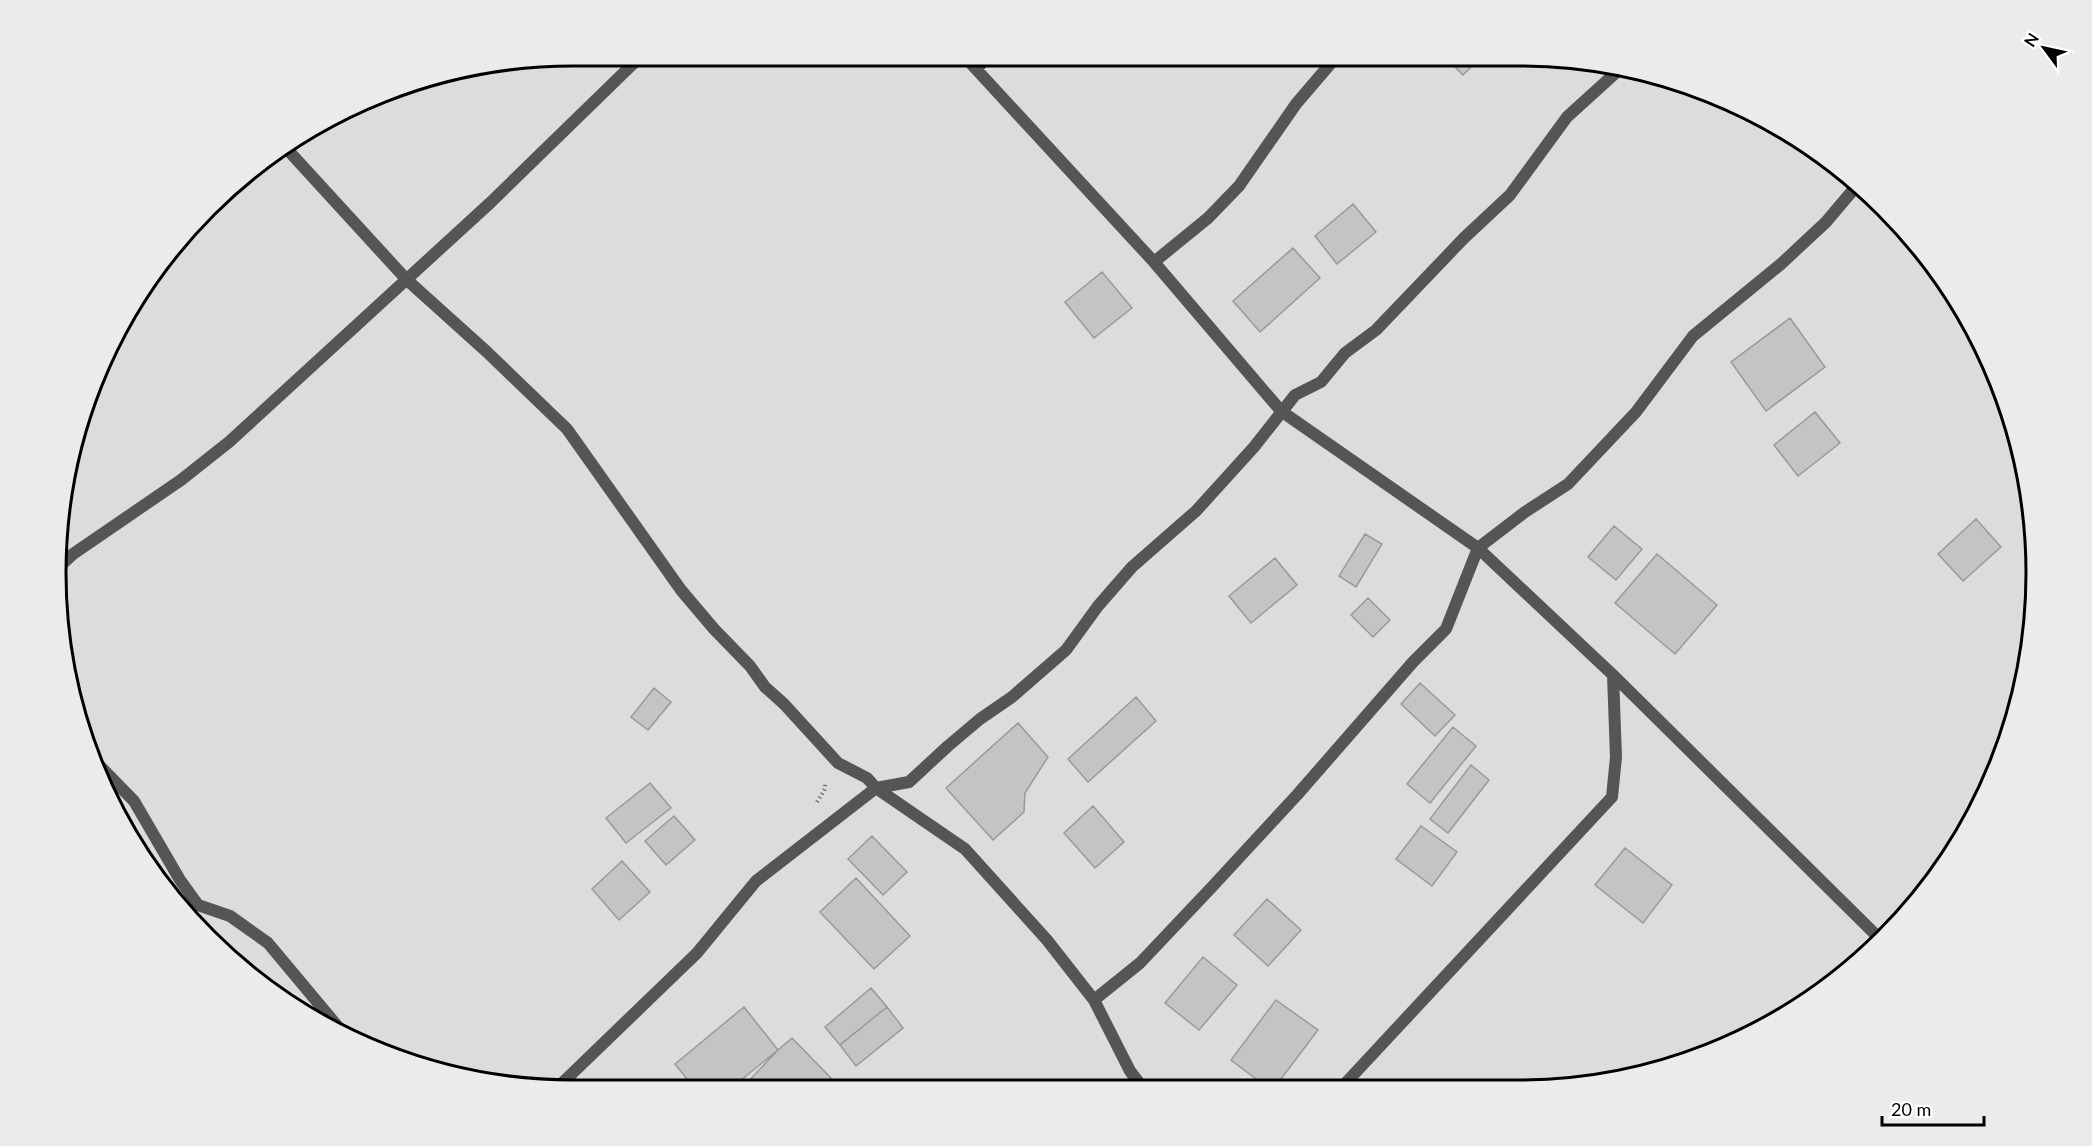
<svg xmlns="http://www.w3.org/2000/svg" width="2092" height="1146" font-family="Lato,sans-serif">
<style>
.green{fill:#dcdcdc}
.building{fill:#c4c4c4;stroke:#999;stroke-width:1.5}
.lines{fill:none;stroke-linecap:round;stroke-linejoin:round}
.path{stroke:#777;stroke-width:4;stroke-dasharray:1.5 3;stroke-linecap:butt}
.minor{stroke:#555;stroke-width:12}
.rim{fill:none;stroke:#000;stroke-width:3}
</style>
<rect width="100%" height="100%" fill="#fff"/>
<!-- green -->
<path class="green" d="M573 56 1552 57 1653 73 1777 125 1860 184 1929 258 1983 344 2019 439 2035 539 2032 640 2009 739 1967 831 1908 914 1806 1003 1686 1063 1586 1086 540 1089 439 1073 315 1021 184 914 95 771 57 607 73 439 143 286 258 163 406 83Z"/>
<!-- building -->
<path class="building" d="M1444 56 1481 57 1463 75Z
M1353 204 1376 232 1337 264 1315 236Z
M1293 248 1320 278 1260 332 1233 301Z
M1102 272 1132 308 1094 338 1065 302Z
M1790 318 1825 367 1766 411 1731 362Z
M1815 412 1840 443 1798 476 1774 445Z
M1976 519 2001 547 1963 581 1938 554Z
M1614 526 1642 549 1616 580 1588 557Z
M1365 534 1382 544 1356 587 1339 576Z
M1657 554 1717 605 1675 654 1615 603Z
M1275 558 1297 585 1251 623 1229 596Z
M1368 598 1390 620 1373 637 1351 615Z
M1420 683 1455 715 1435 736 1401 704Z
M654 688 671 702 648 730 631 717Z
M1136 697 1156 721 1088 782 1068 759Z
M1018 723 1048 757 1025 793 1024 812 993 840 946 788Z
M1453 727 1476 746 1430 803 1407 784Z
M1471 765 1489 780 1448 833 1430 819Z
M650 783 671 808 626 843 606 818Z
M1093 806 1124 842 1095 868 1064 833Z
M674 816 695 840 666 865 645 841Z
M1421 826 1457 852 1432 886 1396 859Z
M872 836 907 872 883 895 848 859Z
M1625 848 1672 885 1643 923 1595 885Z
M622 861 650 892 619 920 592 889Z
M856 878 910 936 874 969 820 912Z
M1267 899 1301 930 1268 966 1234 935Z
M1203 957 1237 985 1199 1030 1165 1003Z
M871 988 887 1007 840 1045 825 1027Z
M1276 1000 1318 1030 1275 1087H1267L1231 1060Z
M744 1007 778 1050 730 1089H695L675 1064Z
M887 1007 903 1028 856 1066 840 1045Z
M792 1038 831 1078 820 1089H741L778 1050Z"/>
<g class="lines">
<!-- path -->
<path class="path" d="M817 802 825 789V782"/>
<!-- minor -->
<path class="minor" d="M964 56 1154 262 1281 411 1478 548 1613 675 1880 939
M976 69 989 56
M286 148 406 279 487 352 567 429 681 590 714 629 750 666 765 687 784 704 838 763 867 778 876 788 965 849 1047 940 1094 1000 1130 1071 1143 1088
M1154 262 1208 218 1239 186 1296 104 1337 56
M61 565 73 554 181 480 229 442 490 203 641 56
M92 758 134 801 180 880 198 905 230 916 268 943 344 1034
M1094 1000 1140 963 1211 888 1297 795 1413 662 1446 629 1478 548 1525 512 1568 484 1636 412 1693 336 1781 264 1826 222 1859 183
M1342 1087 1612 797 1616 757 1613 675
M556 1089 697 953 756 881 876 788 909 782 948 746 980 719 1012 697 1066 650 1098 606 1132 567 1196 511 1254 447 1295 395 1321 382 1345 353 1376 330 1464 238 1510 195 1567 117 1621 68"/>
</g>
<!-- crop -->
<path d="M0 0H2092V1146H0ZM573 66H1519A507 507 0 0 1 2026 573V573A507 507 0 0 1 1519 1080H573A507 507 0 0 1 66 573V573A507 507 0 0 1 573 66Z" fill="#ebebeb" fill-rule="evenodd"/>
<path class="rim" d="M573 66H1519A507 507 0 0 1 2026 573V573A507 507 0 0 1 1519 1080H573A507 507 0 0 1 66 573V573A507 507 0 0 1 573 66Z"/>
<!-- north arrow -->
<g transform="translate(2044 48) rotate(303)" stroke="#ffffff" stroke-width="4.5" paint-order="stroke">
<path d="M0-4.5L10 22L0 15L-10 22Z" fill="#000000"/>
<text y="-9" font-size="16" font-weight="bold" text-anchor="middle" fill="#000000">N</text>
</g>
<!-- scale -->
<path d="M1882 1116v9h102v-9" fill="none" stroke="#000000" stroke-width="3"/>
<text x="1891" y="1116" font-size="18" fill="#000000" stroke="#ffffff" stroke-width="4.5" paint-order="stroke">20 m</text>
</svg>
